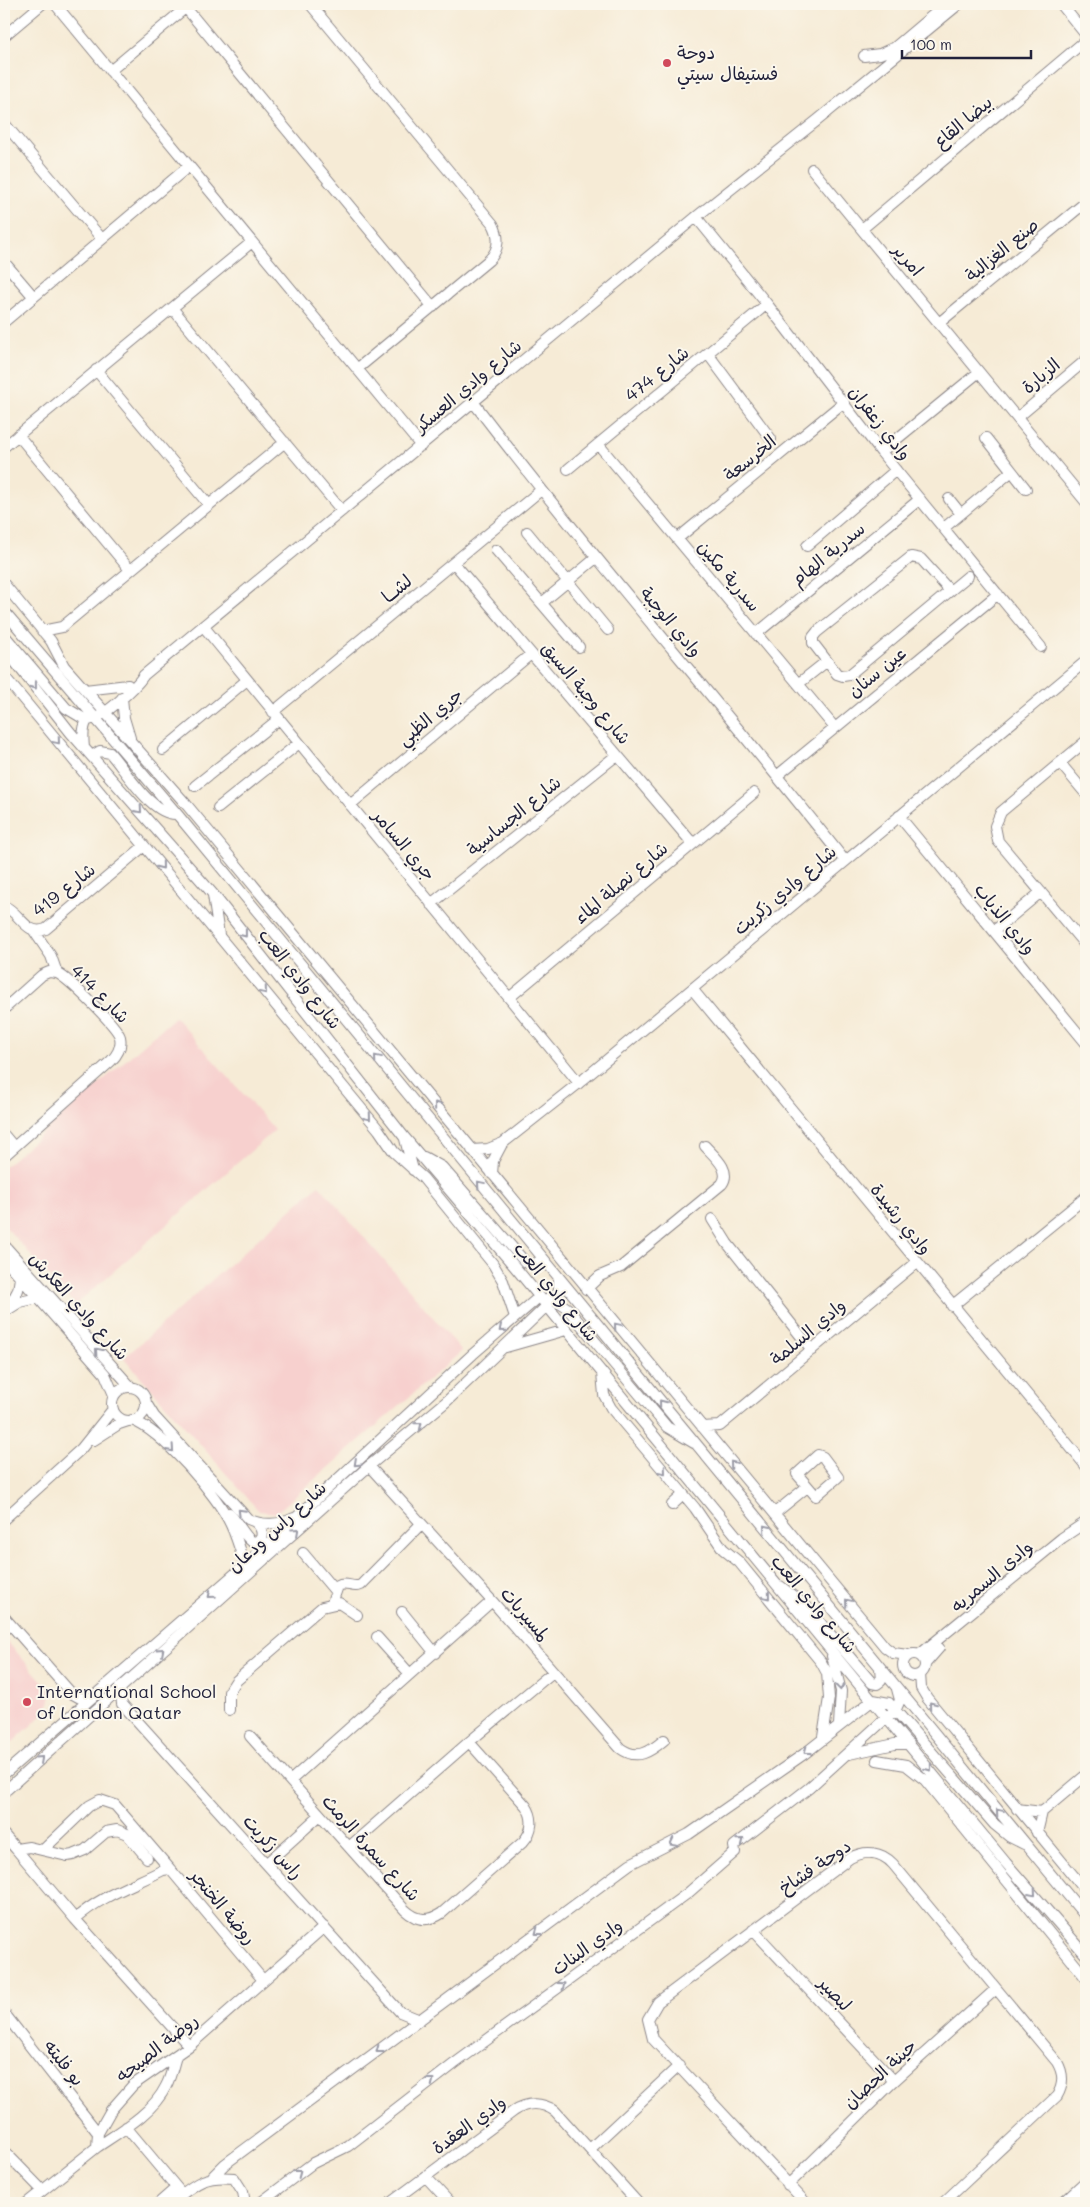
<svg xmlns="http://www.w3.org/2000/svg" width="1090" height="2207" font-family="Mali,'Playpen Sans Arabic',sans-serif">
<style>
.built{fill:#f7d0ce}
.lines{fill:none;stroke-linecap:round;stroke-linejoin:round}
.minor-casing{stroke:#8c8688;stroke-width:12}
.minor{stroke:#fff;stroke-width:10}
.oneway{stroke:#9c9ca7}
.poi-dot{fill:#d1495b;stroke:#fbf7ec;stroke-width:2}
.labels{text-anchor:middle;stroke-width:4;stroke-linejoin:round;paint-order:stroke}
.poi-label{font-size:18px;fill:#22223b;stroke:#fbf7ec;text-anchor:start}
.street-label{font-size:18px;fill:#22223b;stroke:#fbf7ec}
</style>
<rect width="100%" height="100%" fill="#fbf7ec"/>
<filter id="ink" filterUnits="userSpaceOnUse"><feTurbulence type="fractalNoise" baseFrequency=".02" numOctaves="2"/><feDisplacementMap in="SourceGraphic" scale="10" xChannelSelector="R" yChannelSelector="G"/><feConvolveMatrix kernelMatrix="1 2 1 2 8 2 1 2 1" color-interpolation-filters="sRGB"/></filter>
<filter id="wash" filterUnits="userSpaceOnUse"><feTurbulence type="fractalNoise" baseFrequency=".0096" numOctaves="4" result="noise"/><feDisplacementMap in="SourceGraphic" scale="20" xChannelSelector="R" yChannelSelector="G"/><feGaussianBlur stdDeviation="1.12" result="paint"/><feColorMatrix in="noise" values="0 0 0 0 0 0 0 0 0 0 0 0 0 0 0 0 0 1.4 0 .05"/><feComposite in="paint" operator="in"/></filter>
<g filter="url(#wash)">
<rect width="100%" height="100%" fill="#f6ebd6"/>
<!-- built -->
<path class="built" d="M175 1017 275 1130 75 1305 4 1225V1167Z
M319 1185 462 1351 276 1513 259 1511 124 1358Z
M4 1638 52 1692 47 1711 4 1750Z"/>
</g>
<g filter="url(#ink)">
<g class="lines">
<defs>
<path id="minor" d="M55 4 421 446
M310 4 493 224C500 237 499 250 489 260L357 369
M1061 4 1086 35
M186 8 433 307
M4 36 42 4
M888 53 946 4
M864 56 880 54 893 48
M110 71 190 4
M4 123 102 239
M812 169 1086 502
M696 217 767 304 881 452 1041 647
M862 229 1086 40
M4 262 33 296
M172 308 342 511
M4 322 189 166
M939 323 1086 202
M708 354 771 439
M96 370 209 505
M474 403C593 559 723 706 845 861
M1017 418 1086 360
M18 435 130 570
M986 438 1026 489
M598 444 835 728
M4 447 252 242
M881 452 979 372
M568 469 767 304
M949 499 961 514
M944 528 1012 471
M527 532 608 630
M677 539 844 402
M807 546 896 470
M496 550 579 647
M454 563 693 844
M4 584 51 641 64 666 186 804 885 1647 893 1653 908 1655
M950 591 921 559 911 557 817 632 813 637V643L837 674 843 676 849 675 968 576
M543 602 596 558
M4 611 177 814 1086 1917
M204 627 579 1083
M42 631 62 627 285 442
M756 634 920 499
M4 635 66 708 86 720C100 722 136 687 144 675L696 217 819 119 959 4
M4 648 71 733 213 894 405 1138 515 1267 1006 1863 1086 1955
M4 676 379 1130 394 1152 423 1178 493 1264 503 1281 515 1317
M798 684 827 661
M85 690 128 685
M122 698 124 718 130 738
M273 712 541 490
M1086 741 1001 812 995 826 998 841 1086 946
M84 748C83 737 82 725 90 716
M163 750 247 680
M92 756 100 751 110 753C126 771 152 816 177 814
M1060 763 1086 794
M778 775 998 594
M195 786 279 719
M350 805 531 654
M218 808 299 743
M899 816 1086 1043
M213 895 219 935
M431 904 617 755
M4 906C20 912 26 937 46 929L144 846
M34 931 51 956 57 973
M994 931 1041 892
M693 990 1086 1466
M509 998 754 793
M4 1009 42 975 49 972 57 973C68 978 117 1026 120 1037 122 1046 118 1054 111 1061L4 1156
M4 1135 14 1147
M405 1139 413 1170
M472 1150 488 1149 503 1143 579 1083 1086 661
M424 1157 442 1167 525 1262 533 1265 543 1259
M492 1174 493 1161 502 1144
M712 1219 727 1243 812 1350
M4 1245 131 1387
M4 1259 105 1374 114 1395
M586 1289 600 1276 621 1267 722 1184C732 1170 714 1156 705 1146
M550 1297 567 1308 667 1427 694 1443
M952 1306 1086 1197
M9 1307 18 1290 20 1278
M4 1312 20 1302 38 1298
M506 1347 566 1330
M602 1373 604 1395 611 1408 695 1508 723 1549 739 1562 821 1662 827 1673 829 1698 823 1737
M112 1404a17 17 0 1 1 34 0a17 17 0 1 1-34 0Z
M146 1403 154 1416 248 1519C262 1526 280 1525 294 1518
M132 1420C162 1431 218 1496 231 1525 237 1538 241 1552 245 1565
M702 1427 720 1426 916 1263
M94 1440 119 1424 128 1421
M818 1455 823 1457 838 1477 816 1496 797 1474Z
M369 1466 492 1601 620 1748C637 1761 650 1752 664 1740
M672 1505 683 1495
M229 1513C236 1520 247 1540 253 1542L260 1540C264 1533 261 1527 255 1522
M775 1513 807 1487
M4 1519 81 1449 113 1409
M303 1553 335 1591
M780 1586 806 1606 872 1683 877 1684 881 1681 880 1668
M332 1603 338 1586C346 1581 353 1589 361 1585L421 1524
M402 1612 435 1653
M4 1617 71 1693 80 1698H89
M377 1637 410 1674
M903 1665a11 11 0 1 1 22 0a11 11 0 1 1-22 0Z
M919 1655 1062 1538 1086 1522
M832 1656 841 1691 839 1725
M925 1664 939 1648
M920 1674 921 1688 927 1698 1086 1891
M120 1687 122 1704 400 2012 420 2020
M873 1700 889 1703 994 1824 1010 1837 1024 1844
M229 1710V1692L236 1681 322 1607 339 1603 357 1615
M250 1736 405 1910C417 1921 429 1922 442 1913L523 1842C533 1831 534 1818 526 1806L469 1742
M849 1754 895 1744H909
M877 1760 906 1765 925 1780 1086 1978
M4 1774 245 1565 473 1354 539 1297
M290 1781 492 1601
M4 1792 369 1466 447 1401 554 1299 559 1290V1279
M1017 1809 1042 1812
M1037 1833 1042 1812 1086 1775
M4 1835 16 1849 29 1847 67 1856 73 1855 85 1850 106 1832 117 1830 127 1834 147 1858
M349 1847 469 1742 553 1672
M16 1849 75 1919 189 2046
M43 1850 89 1806 100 1800 115 1805 170 1869
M267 1863 320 1815
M75 1919C102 1895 132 1886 163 1870L170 1869 263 1980
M753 1930 894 2081
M4 2013 98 2133
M126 2127 182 2194
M97 2147C121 2131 153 2113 166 2086 171 2077 173 2066 176 2056
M590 2149 679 2066
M7 2154 42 2190
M213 2176 225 2164 630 1864 689 1834 804 1754 873 1700
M426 2177 450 2203
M788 2185 894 2081 996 1989
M27 2203 97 2147 98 2133 111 2110 133 2085 189 2046 324 1927
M159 2203 176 2188
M171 2203C195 2184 203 2175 234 2178L243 2192 245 2203
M260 2203 313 2163 348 2146 454 2064 688 1893 735 1852 734 1846 809 1788 896 1709 900 1700 897 1689
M390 2203 514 2111C527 2102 542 2102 555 2111L638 2203
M806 2203 653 2039 648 2019 658 2002 850 1858C865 1850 881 1851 893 1864L1057 2062C1064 2074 1064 2084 1057 2096L943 2203
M1062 2203 1086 2181
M1075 2203 1086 2193"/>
</defs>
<!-- minor casing -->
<use href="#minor" class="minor-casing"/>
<!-- minor -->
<use href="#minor" class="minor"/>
</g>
<!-- one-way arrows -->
<defs><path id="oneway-chevron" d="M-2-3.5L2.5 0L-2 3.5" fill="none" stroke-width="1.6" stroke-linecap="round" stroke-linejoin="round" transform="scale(1.25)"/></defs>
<g class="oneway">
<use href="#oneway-chevron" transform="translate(34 686) rotate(52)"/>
<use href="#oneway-chevron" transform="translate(57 741) rotate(50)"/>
<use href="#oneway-chevron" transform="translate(139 810) rotate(49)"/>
<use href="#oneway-chevron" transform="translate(161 866) rotate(51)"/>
<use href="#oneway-chevron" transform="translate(244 934) rotate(52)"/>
<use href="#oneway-chevron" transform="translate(264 991) rotate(50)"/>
<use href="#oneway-chevron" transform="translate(377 1058) rotate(-130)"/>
<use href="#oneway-chevron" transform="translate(437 1105) rotate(-129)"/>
<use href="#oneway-chevron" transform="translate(368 1117) rotate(50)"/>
<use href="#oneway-chevron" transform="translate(480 1184) rotate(-130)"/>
<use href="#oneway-chevron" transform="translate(617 1326) rotate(-130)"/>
<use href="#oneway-chevron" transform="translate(502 1329) rotate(139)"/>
<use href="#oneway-chevron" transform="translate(98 1351) rotate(-131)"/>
<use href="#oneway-chevron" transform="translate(662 1403) rotate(-129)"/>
<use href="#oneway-chevron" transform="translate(419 1425) rotate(-39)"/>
<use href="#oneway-chevron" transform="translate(171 1449) rotate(48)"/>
<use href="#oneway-chevron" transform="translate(357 1463) rotate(137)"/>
<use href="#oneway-chevron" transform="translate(733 1464) rotate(-130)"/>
<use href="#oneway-chevron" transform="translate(663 1471) rotate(50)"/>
<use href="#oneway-chevron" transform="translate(241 1512) rotate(-135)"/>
<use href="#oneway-chevron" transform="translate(766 1528) rotate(-130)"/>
<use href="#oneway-chevron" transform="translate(296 1531) rotate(-42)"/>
<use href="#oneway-chevron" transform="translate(211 1595) rotate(140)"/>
<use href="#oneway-chevron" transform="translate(767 1596) rotate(51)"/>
<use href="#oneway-chevron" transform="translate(848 1602) rotate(-130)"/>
<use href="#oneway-chevron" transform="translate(161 1651) rotate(-42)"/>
<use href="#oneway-chevron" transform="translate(840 1687) rotate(83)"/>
<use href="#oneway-chevron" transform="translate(932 1705) rotate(-129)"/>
<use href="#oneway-chevron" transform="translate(807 1751) rotate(143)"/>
<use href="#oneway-chevron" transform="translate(40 1759) rotate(-42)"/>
<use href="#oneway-chevron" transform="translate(929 1768) rotate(51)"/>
<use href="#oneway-chevron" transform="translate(999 1812) rotate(-130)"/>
<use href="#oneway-chevron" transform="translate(741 1841) rotate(-39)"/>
<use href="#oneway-chevron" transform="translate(673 1843) rotate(153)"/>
<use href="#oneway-chevron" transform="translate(1033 1893) rotate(49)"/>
<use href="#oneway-chevron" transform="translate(538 1932) rotate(143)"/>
<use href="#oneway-chevron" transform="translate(562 1985) rotate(-36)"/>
<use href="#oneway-chevron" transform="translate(379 2050) rotate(143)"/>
<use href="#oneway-chevron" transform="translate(431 2081) rotate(-38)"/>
<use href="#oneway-chevron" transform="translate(298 2173) rotate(-37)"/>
</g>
</g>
<!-- markers -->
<g class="poi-dot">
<circle cx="667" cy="63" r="5"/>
<circle cx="27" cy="1702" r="5"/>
</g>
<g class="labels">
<!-- poi labels -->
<g class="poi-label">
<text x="677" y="59">دوحة<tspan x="677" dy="21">فستيفال سيتي</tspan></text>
<text x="37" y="1698">International School<tspan x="37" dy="21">of London Qatar</tspan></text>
</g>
<!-- street labels -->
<g class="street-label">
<text transform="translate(963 122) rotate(-40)" y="6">بيضا القاع</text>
<text transform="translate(1002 250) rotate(-39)" y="6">صنع الغزالية</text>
<text transform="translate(908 260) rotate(50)" y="6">امرير</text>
<text transform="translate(657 374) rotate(-39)" y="6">شارع 474</text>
<text transform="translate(1041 376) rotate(-40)" y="6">الزبارة</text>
<text transform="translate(468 386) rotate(-40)" y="6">شارع وادي العسكر</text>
<text transform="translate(880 423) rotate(52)" y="6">وادي زعفران</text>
<text transform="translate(750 458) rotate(-39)" y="6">الخرسعة</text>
<text transform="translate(828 554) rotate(-39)" y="6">سدرية الهام</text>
<text transform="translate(729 576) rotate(50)" y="6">سدرية مكين</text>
<text transform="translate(397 589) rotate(-40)" y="6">لشــا</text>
<text transform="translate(671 622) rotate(50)" y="6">وادي الوجبة</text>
<text transform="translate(877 672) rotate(-39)" y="6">عين سنان</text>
<text transform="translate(586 693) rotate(50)" y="6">شارع وجبة السيق</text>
<text transform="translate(430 717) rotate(-40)" y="6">جري الظبي</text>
<text transform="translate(514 816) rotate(-39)" y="6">شارع الجساسية</text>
<text transform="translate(404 845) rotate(50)" y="6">جري السامر</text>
<text transform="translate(621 883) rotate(-40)" y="6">شارع نصلة الماء</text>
<text transform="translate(64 890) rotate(-38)" y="6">شارع 419</text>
<text transform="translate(785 890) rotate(-40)" y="6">شارع وادي زكريت</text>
<text transform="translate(1005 919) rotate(51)" y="6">وادي الذياب</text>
<text transform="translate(300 979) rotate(52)" y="6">شارع وادي العب</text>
<text transform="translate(100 994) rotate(45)" y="6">شارع 414</text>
<text transform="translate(901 1219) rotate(51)" y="6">وادي رشيدة</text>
<text transform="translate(556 1292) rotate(51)" y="6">شارع وادي العب</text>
<text transform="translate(79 1306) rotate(48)" y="6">شارع وادي العكرش</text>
<text transform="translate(808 1332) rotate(-40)" y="6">وادي السلمة</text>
<text transform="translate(277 1527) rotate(-42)" y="6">شارع راس ودعان</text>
<text transform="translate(992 1576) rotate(-40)" y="6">وادى السمريه</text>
<text transform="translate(814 1604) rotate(50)" y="6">شارع وادي العب</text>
<text transform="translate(525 1614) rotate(49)" y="6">لمسيربات</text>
<text transform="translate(273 1847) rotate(48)" y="6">راس زكريت</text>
<text transform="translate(371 1848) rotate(48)" y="6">شارع سمرة الرمث</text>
<text transform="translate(815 1867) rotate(-34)" y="6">دوحة فشاخ</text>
<text transform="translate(223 1907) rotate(50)" y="6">روضة الخنجر</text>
<text transform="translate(587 1947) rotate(-36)" y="6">وادي البنات</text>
<text transform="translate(835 1994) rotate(47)" y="6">لبصير</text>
<text transform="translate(157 2048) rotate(-38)" y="6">روضة الصيحه</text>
<text transform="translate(64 2063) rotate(52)" y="6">بو فليته</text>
<text transform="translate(880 2074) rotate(-43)" y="6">حينة الحصان</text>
<text transform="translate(469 2125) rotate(-36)" y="6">وادي العقدة</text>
</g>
</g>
<!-- margin -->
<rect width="1090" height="2207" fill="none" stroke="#fbf7ec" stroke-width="20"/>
<!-- scale -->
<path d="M902 50v8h129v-8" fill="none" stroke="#22223b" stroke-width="2.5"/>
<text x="910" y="50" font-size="15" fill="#22223b" stroke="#fbf7ec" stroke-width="4" paint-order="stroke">100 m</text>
</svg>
